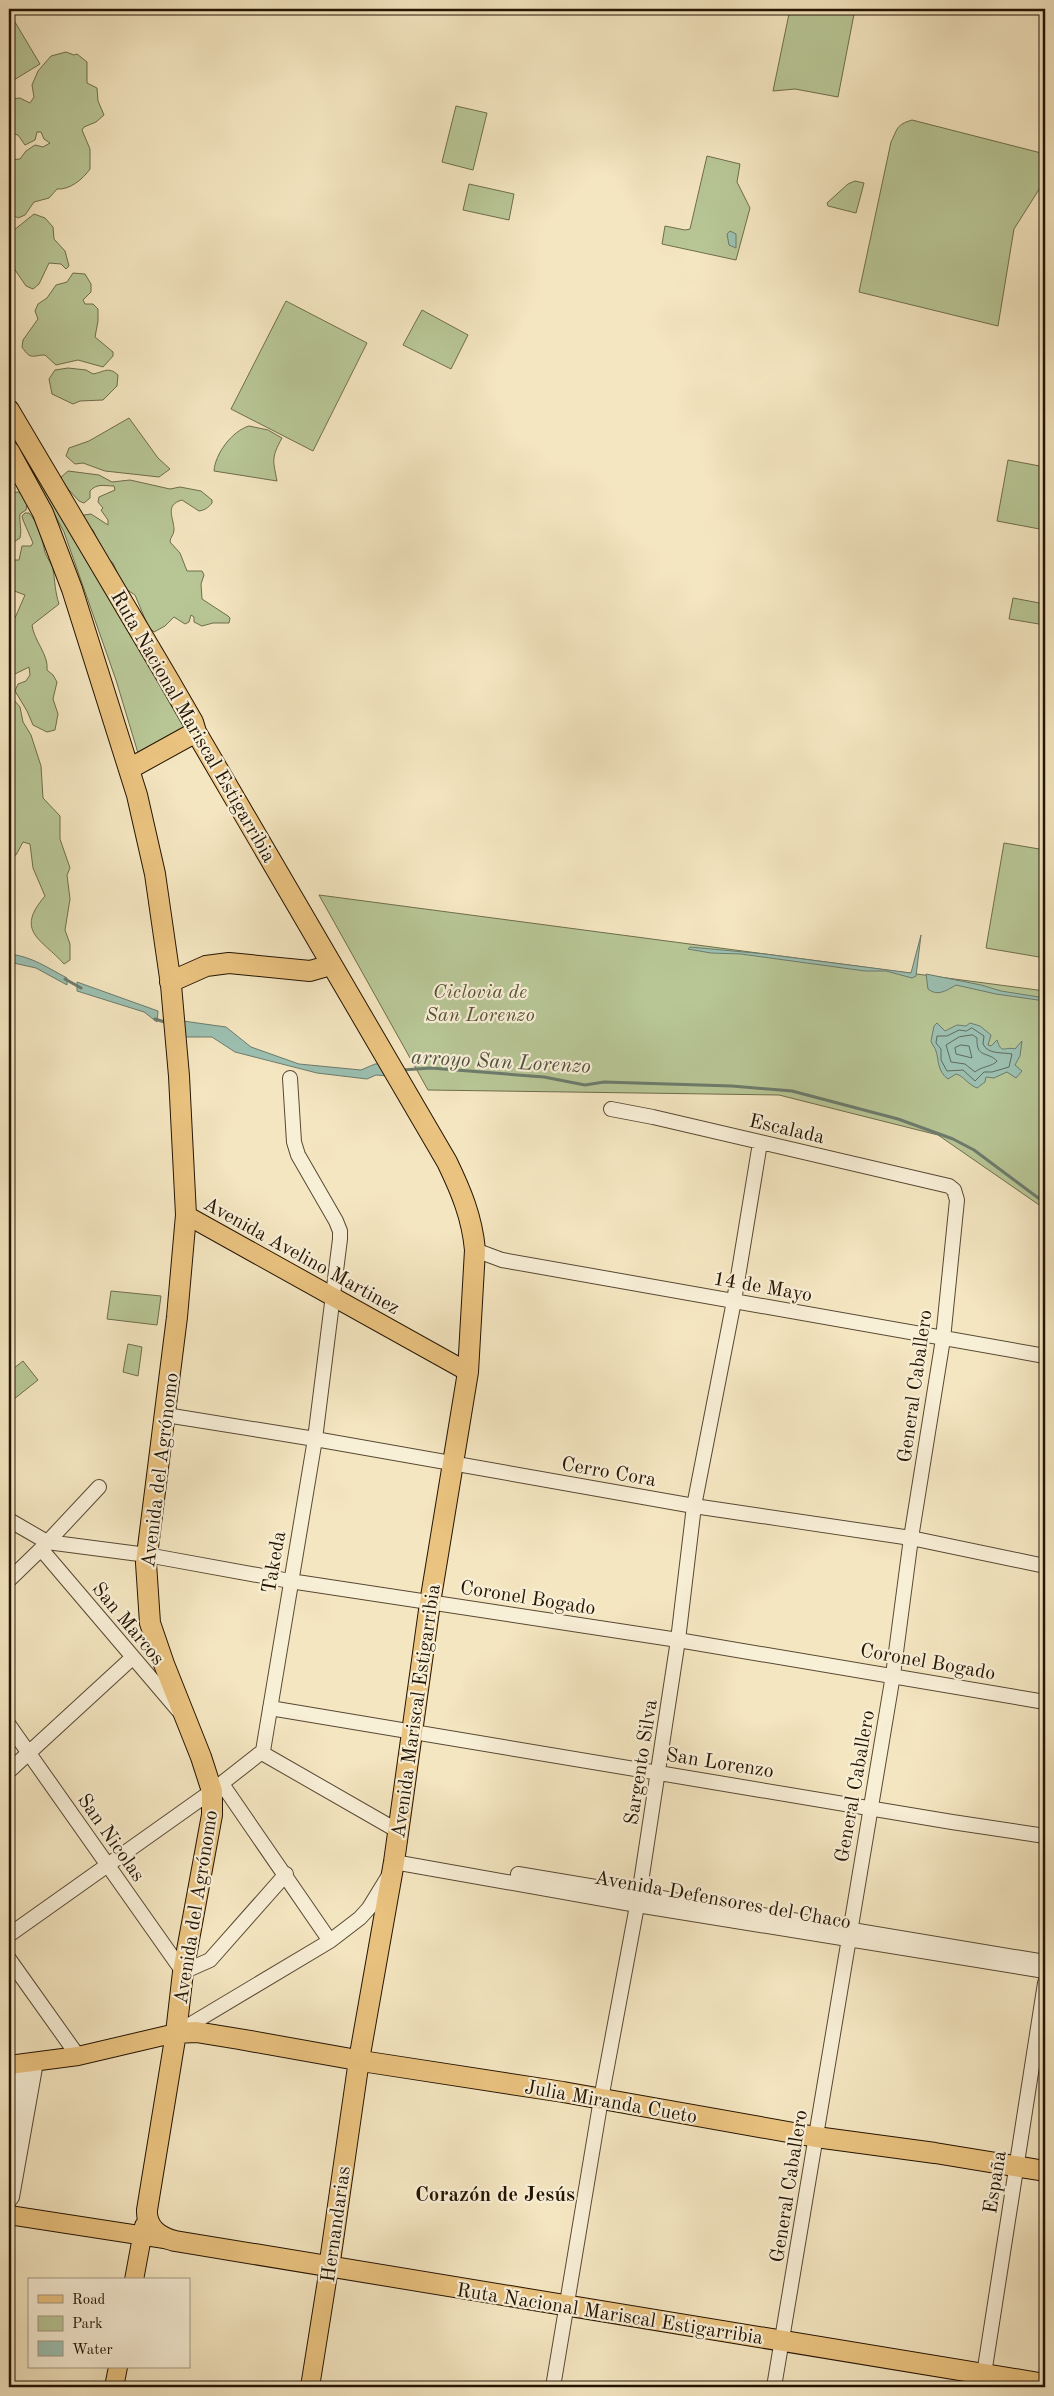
<svg xmlns="http://www.w3.org/2000/svg" width="1054" height="2396" font-family="'Old Standard TT',serif">
<style>
.green{fill:#b8c696;stroke:#6e6d4c}
.water{fill:#9cc0b2;stroke:#6c7b6c}
.lines{fill:none;stroke-linecap:round;stroke-linejoin:round}
.shore{stroke:#606a5a;stroke-width:1}
.stream{stroke:#6c7b6c;stroke-width:3}
.minor-casing{stroke:#584832;stroke-width:16}
.major-casing{stroke:#241402;stroke-width:20}
.highway-casing{stroke:#241402;stroke-width:22}
.minor{stroke:#f8efd7;stroke-width:14}
.major{stroke:#eac380;stroke-width:18}
.highway{stroke:#eac380;stroke-width:20}
.labels{text-anchor:middle;stroke-width:4.5;stroke-linejoin:round;paint-order:stroke}
.street-label{font-size:20px;fill:#241402;stroke:#f8efd7}
.park-label{font-size:20px;font-style:italic;fill:#585236;stroke:#f8efd7}
.water-label{font-size:21px;font-style:italic;fill:#4e5040;stroke:#f8efd7}
.neighbourhood-label{font-size:21px;font-weight:bold;fill:#241402;stroke:#f8efd7}
</style>
<rect width="100%" height="100%" fill="#f4e6c1"/>
<filter id="stains"><feTurbulence type="fractalNoise" baseFrequency=".004" numOctaves="4"/><feColorMatrix values="0 0 0 0 .2 0 0 0 0 .09 0 0 0 0 .02 0 0 0 .5 -.17"/></filter>
<radialGradient id="worn" r=".72"><stop offset=".6" stop-color="#630" stop-opacity="0"/><stop offset="1" stop-color="#630" stop-opacity=".3"/></radialGradient>
<!-- green -->
<path class="green" d="M790 9H855L838 97 795 89 773 91Z
M9 12 40 64 9 83Z
M66 52 74 55 77 54 87 62V83L97 88 98 101 104 115 96 122 84 127 82 130 90 149V169C83 179 70 190 57 189L49 198 34 202 25 215 18 218 12 214 9 221V204L11 211 12 209 9 192 12 186 9 184V160L20 159 26 151 35 145 43 147 50 143 44 139 41 132H37L35 140 25 145 18 135 11 133 12 125 9 121V99L20 98 30 103 34 97 32 85 38 71 51 56Z
M456 106 487 113 473 170 442 162Z
M912 120 1045 154V180L1014 229 998 326 859 292 891 142C898 128 896 125 912 120Z
M707 156 740 164 737 182 750 208 736 260 662 244 665 226 685 230 690 229Z
M855 181 864 183 856 213 828 206 827 203 848 184Z
M469 184 514 194 509 220 463 210Z
M34 214 45 218 53 227 54 239 65 251 69 266 66 269 61 264 49 263 39 284 33 289 26 286 9 261V234Z
M73 273 85 274 91 284V292L83 300 85 304H93L98 309V321L95 337 113 352V356L103 367 78 360 56 365 45 355C33 355 31 361 22 347L23 340 38 319 35 311 38 304 47 298 56 285 67 282Z
M286 301 367 343 313 451 231 409Z
M422 310 468 335 451 369 403 345Z
M68 368 86 370 93 374C104 372 108 366 118 375L117 386 103 400 80 401 73 404 52 394 49 379 55 370Z
M129 418 158 458 170 469 159 477 105 471 83 463 75 464 66 456 69 448 89 441Z
M249 426 268 430 282 438C271 458 273 460 277 481L214 471C215 454 232 431 249 426Z
M9 429 190 732 138 753 116 680 64 532Z
M1008 460 1045 467V530L997 521Z
M68 471 99 475 112 482 130 480 170 489 180 487 201 491 212 500V503C208 508 205 510 199 511L182 500C164 505 174 518 174 530 174 535 170 537 170 542L180 553 187 571H202L204 575 201 584 202 599 228 616 230 618 229 623H213L202 626 194 622V617L191 615 189 622 185 624 174 617 165 626 154 632 148 626 135 595 126 589 120 579 113 563 105 557 93 530 87 528 82 518 84 515 91 514 108 525V520L101 510 103 508 98 502 99 497 115 490 114 486C104 486 97 483 90 491V498L84 503 79 501 59 479Z
M18 492 28 498 26 510 20 514C19 522 22 529 20 538L9 545V493Z
M25 513H29C38 523 41 535 44 548 45 556 51 562 53 569 55 581 55 592 59 604L32 625C34 641 49 655 47 670L53 675 57 682 53 699 58 714 55 730 47 732 33 725 27 711 15 691 18 684 26 681 30 675 29 667 9 677V644L13 641V638L9 637V617L15 618 25 595 9 589V563L11 560H19L22 546H31L33 543 23 520 22 516Z
M1013 598 1045 604V625L1009 619Z
M9 694 20 707 23 722 31 735 41 766 43 798 60 816V839L70 868 67 875 70 899 65 930 70 944V960L64 964C42 939 14 932 45 896L33 868 30 844 23 842 16 855 9 857Z
M1004 843 1045 850V958L986 948Z
M319 895 1045 991V1209L938 1135 779 1095 428 1090Z
M111 1291 161 1296 157 1325 107 1319Z
M128 1344 142 1347 138 1376 123 1372Z
M23 1361 38 1380 9 1403V1372Z"/>
<!-- water -->
<path class="water" d="M730 231 736 234V248L729 245 727 234Z
M921 935 916 976 912 978 886 971H865L741 954 711 953 688 949 690 947 765 954 911 973Z
M9 954C31 956 48 968 67 978V985L36 968 9 962Z
M926 974 981 985 1001 991 1045 998V1001L996 994 956 985C947 990 938 997 928 989Z
M77 982 158 1011 157 1022 144 1012 77 991Z
M183 1021 226 1027 251 1047 299 1064 361 1070 375 1064H381L388 1076 376 1075 367 1079 317 1073 235 1052 212 1037H184Z
M937 1023 945 1031 957 1025 966 1026 970 1023 980 1026 991 1035 988 1045 991 1046 997 1040C1002 1055 1003 1046 1015 1049L1022 1041 1020 1056 1015 1065 1022 1071 1016 1078 1007 1072 994 1078 986 1077 985 1082 977 1088C967 1084 964 1076 956 1074L948 1079C937 1071 939 1060 936 1051 935 1047 932 1045 931 1041L934 1026Z"/>
<g class="lines">
<!-- shore -->
<path class="shore" d="M972 1028 984 1036 983 1044C988 1055 1003 1052 1012 1054L1009 1067 992 1072H984L975 1081 963 1070 947 1071 941 1060V1049L936 1043 937 1036H947L959 1030 966 1031Z
M973 1035 977 1038C976 1059 988 1051 997 1061 992 1067 982 1066 975 1072L965 1064 951 1062 946 1045 959 1037Z
M961 1045 969 1046 972 1058 956 1054 955 1048Z"/>
<!-- stream -->
<path class="stream" d="M65 979 81 988
M155 1019 168 1023
M402 1070 431 1068 544 1077 585 1085 604 1082 732 1086 792 1091 898 1119 953 1139 974 1150 1045 1203"/>
<defs>
<path id="minor" d="M611 1109 653 1117 949 1186 954 1190 957 1200 943 1339 911 1538 893 1675 774 2387
M475 1250 502 1260 1045 1356
M166 1415 315 1439 694 1506 911 1538 1045 1566
M9 1520 47 1542 147 1555 290 1581 678 1640 1045 1702
M41 1549 178 1710
M9 1580 41 1549 99 1487
M270 1708 952 1822 1045 1836
M9 1725 183 1972 210 1960 286 1874
M262 1753 398 1831
M9 1771 132 1658
M222 1784 330 1941
M394 1862 637 1905 1045 1971
M518 1874 1045 1962
M9 1935 212 1791 263 1751 315 1439 340 1239V1231L336 1221 298 1155 294 1142 290 1078
M9 1959 78 2056
M181 2030 330 1941 360 1918 369 1908 388 1877
M9 2150 24 2063
M9 2201 12 2197 36 2062
M553 2387 601 2099 639 1895 678 1640 694 1506 734 1301 760 1143
M982 2387 1045 1983"/>
<path id="major" d="M186 1215 468 1372
M9 2065 78 2056 176 2033
M9 2215 171 2240
M134 2280 144 2226
M114 2387 118 2367
M310 2387 329 2268"/>
<path id="highway" d="M9 410 167 677 193 722 196 732 447 1162C461 1191 472 1217 475 1250L468 1372 430 1603 394 1862 359 2060 329 2268
M9 451 43 513 72 589 137 795 155 874 171 985 179 1076 186 1215 177 1317 146 1563 150 1623 164 1664 201 1757 212 1791V1815L183 1972 176 2033 147 2210C146 2228 159 2237 175 2241L1045 2384
M129 769 196 732
M170 982 206 966 229 963 310 971 331 965
M176 2033 196 2032 239 2039 368 2062 563 2092 816 2137 935 2153 1045 2171"/>
</defs>
<!-- minor casing -->
<use href="#minor" class="minor-casing"/>
<!-- major casing -->
<use href="#major" class="major-casing"/>
<!-- highway casing -->
<use href="#highway" class="highway-casing"/>
<!-- minor -->
<use href="#minor" class="minor"/>
<!-- major -->
<use href="#major" class="major"/>
<!-- highway -->
<use href="#highway" class="highway"/>
</g>
<g class="labels">
<!-- street labels -->
<g class="street-label">
<text transform="translate(194 726) rotate(60)" y="7">Ruta Nacional Mariscal Estigarribia</text>
<text transform="translate(787 1128) rotate(13)" y="7">Escalada</text>
<text transform="translate(302 1255) rotate(29)" y="7">Avenida Avelino Martinez</text>
<text transform="translate(763 1286) rotate(10)" y="7">14 de Mayo</text>
<text transform="translate(914 1386) rotate(-82)" y="7">General Caballero</text>
<text transform="translate(159 1470) rotate(-83)" y="7">Avenida del Agrónomo</text>
<text transform="translate(609 1471) rotate(10)" y="7">Cerro Cora</text>
<text transform="translate(273 1562) rotate(-80)" y="7">Takeda</text>
<text transform="translate(528 1597) rotate(9)" y="7">Coronel Bogado</text>
<text transform="translate(129 1623) rotate(50)" y="7">San Marcos</text>
<text transform="translate(928 1661) rotate(10)" y="7">Coronel Bogado</text>
<text transform="translate(415 1711) rotate(-82)" y="7">Avenida Mariscal Estigarribia</text>
<text transform="translate(640 1762) rotate(-81)" y="7">Sargento Silva</text>
<text transform="translate(720 1762) rotate(9)" y="7">San Lorenzo</text>
<text transform="translate(854 1786) rotate(-80)" y="7">General Caballero</text>
<text transform="translate(112 1837) rotate(55)" y="7">San Nicolas</text>
<text transform="translate(723 1899) rotate(10)" y="7">Avenida Defensores del Chaco</text>
<text transform="translate(195 1907) rotate(-81)" y="7">Avenida del Agrónomo</text>
<text transform="translate(611 2101) rotate(10)" y="7">Julia Miranda Cueto</text>
<text transform="translate(994 2182) rotate(-81)" y="7">España</text>
<text transform="translate(788 2186) rotate(-81)" y="7">General Caballero</text>
<text transform="translate(335 2224) rotate(-82)" y="7">Hernandarias</text>
<text transform="translate(610 2313) rotate(9)" y="7">Ruta Nacional Mariscal Estigarribia</text>
</g>
<!-- park labels -->
<g class="park-label">
<text x="480" y="998">Ciclovia de<tspan x="480" dy="23">San Lorenzo</tspan></text>
</g>
<!-- water labels -->
<g class="water-label">
<text transform="translate(501 1061) rotate(3)" y="7">arroyo San Lorenzo</text>
</g>
<!-- neighbourhood labels -->
<g class="neighbourhood-label">
<text x="495" y="2201">Corazón de Jesús</text>
</g>
</g>
<!-- margin -->
<rect width="1054" height="2396" fill="none" stroke="#f4e6c1" stroke-width="30"/>
<rect x="10" y="10" width="1034" height="2376" fill="none" stroke="#241402" stroke-width="2.5"/>
<rect x="15" y="15" width="1024" height="2366" fill="none" stroke="#241402"/>
<!-- legend -->
<rect x="28" y="2278" width="162" height="90" fill="#f8efd7" stroke="#a39782"/>
<rect x="38" y="2295" width="25" height="8" fill="#eac380" stroke="#a39782"/>
<text x="72" y="2304" font-size="15" fill="#241402">Road</text>
<rect x="38" y="2316" width="25" height="15" fill="#b8c696" stroke="#a39782"/>
<text x="72" y="2328" font-size="15" fill="#241402">Park</text>
<rect x="38" y="2341" width="25" height="15" fill="#9cc0b2" stroke="#a39782"/>
<text x="72" y="2354" font-size="15" fill="#241402">Water</text>
<rect width="100%" height="100%" filter="url(#stains)"/>
<rect width="100%" height="100%" fill="url(#worn)"/>
</svg>
